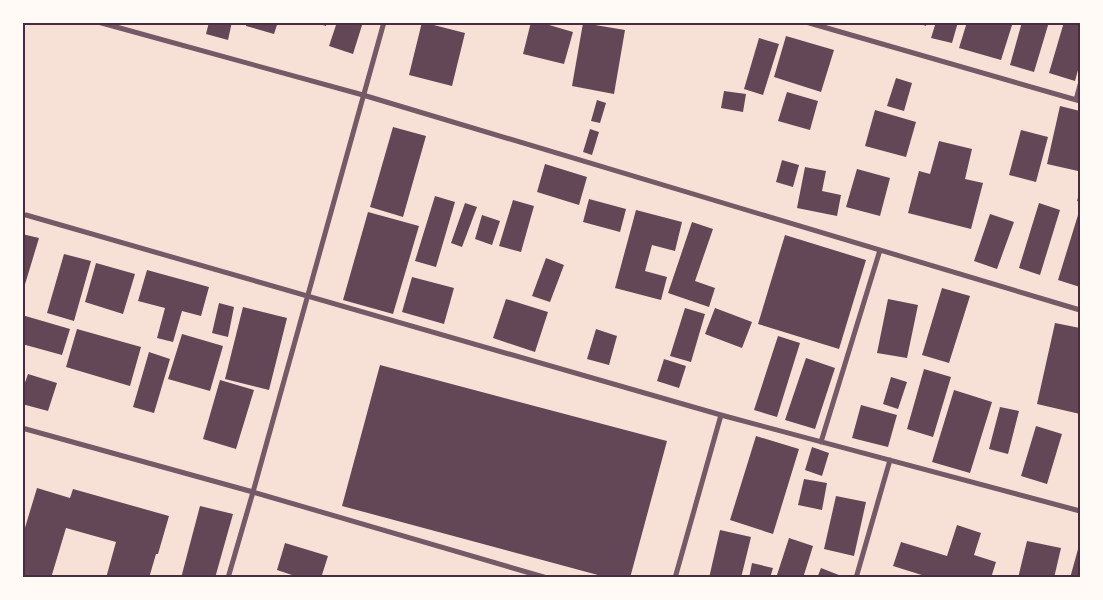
<svg xmlns="http://www.w3.org/2000/svg" width="1103" height="600" font-family="'DM Sans',sans-serif">
<style>
.building{fill:#644757}
.lines{fill:none;stroke-linecap:round;stroke-linejoin:round}
.minor{stroke:#755966;stroke-width:5}
.neatline{fill:none;stroke:#4a2c40;stroke-width:2}
</style>
<rect width="100%" height="100%" fill="#f7e1d7"/>
<!-- building -->
<path class="building" d="M209 22H232L228 40 206 34Z
M247 22H278L274 34 246 26Z
M312 22H327L326 26Z
M337 22H363L353 54 329 46Z
M422 22 465 33 452 86 409 75Z
M531 22H539L573 32 564 64 523 54Z
M915 22H927L926 26Z
M936 22H958L952 43 931 38Z
M967 22H1013L1001 60 959 48Z
M1022 22H1049L1034 72 1010 65Z
M1064 22H1080V63L1075 81 1049 73Z
M583 23 625 30 614 94 572 86Z
M786 36 834 50 821 92 774 77Z
M759 38 779 44 763 95 744 89Z
M896 78 912 83 904 111 887 106Z
M724 91 746 94 743 112 721 108Z
M787 92 818 101 810 130 778 121Z
M597 100 606 103 600 123 591 121Z
M1060 106 1080 111V160L1078 171 1047 164Z
M875 110 916 122 906 157 865 146Z
M393 127 426 136 403 217 370 207Z
M590 129 599 132 592 155 583 152Z
M1021 130 1048 137 1036 182 1009 175Z
M939 141 972 149 965 179 983 183 971 229 908 213 919 171 930 174Z
M782 160 799 165 793 187 776 182Z
M545 164 587 177 579 205 537 192Z
M805 167 826 171 822 191 841 195 837 216 797 208Z
M857 169 890 178 880 216 846 207Z
M1080 191V202L1077 201Z
M435 196 455 202 436 267 415 261Z
M589 199 626 209 620 232 583 222Z
M513 200 534 206 521 252 499 246Z
M465 203 477 207 462 247 451 243Z
M1039 203 1060 210 1040 275 1019 268Z
M636 210 682 222 675 251 652 245 645 271 667 277 661 300 615 288Z
M368 212 419 226 393 314 343 300Z
M990 214 1014 222 997 269 974 261Z
M482 215 500 221 492 245 475 239Z
M1078 215H1080V287L1058 280Z
M692 222 713 229 695 281 715 288 709 307 668 293Z
M22 234 39 238 23 291H22Z
M785 235 866 260 839 349 758 324Z
M64 254 91 261 74 321 47 313Z
M546 258 564 265 550 302 532 296Z
M96 263 135 274 123 314 85 302Z
M147 270 209 287 201 316 182 311 173 342 157 338 165 308 138 301Z
M412 277 454 288 444 324 402 312Z
M942 288 970 296 949 363 922 355Z
M506 299 548 312 535 352 493 338Z
M888 299 918 305 907 358 877 353Z
M219 303 234 307 228 337 212 333Z
M243 307 287 318 269 390 225 379Z
M685 308 705 314 691 362 670 356Z
M715 308 752 322 742 348 705 334Z
M22 315 70 329 62 355 22 344Z
M1055 323 1080 328V414L1037 404Z
M77 329 141 347 130 386 66 367Z
M596 329 617 336 609 365 587 359Z
M182 334 223 346 210 391 168 379Z
M778 336 800 343 777 417 754 410Z
M149 352 170 359 154 413 133 407Z
M806 358 835 368 815 429 785 420Z
M664 359 686 366 679 388 657 381Z
M380 365 667 441 630 578H609L342 506Z
M924 369 951 377 933 437 907 429Z
M28 374 57 383 48 411 22 404V391Z
M891 377 907 382 898 409 883 404Z
M220 380 254 390 236 449 203 439Z
M954 390 992 402 970 473 932 462Z
M861 405 897 415 888 447 852 438Z
M1000 407 1019 411 1008 454 989 449Z
M1036 426 1062 434 1047 484 1021 476Z
M756 436 799 449 773 534 730 520Z
M812 447 829 453 822 476 805 470Z
M804 479 827 483 822 510 798 505Z
M37 488 70 498 73 489 169 516 158 554H156L149 578H106L116 542 66 528 51 578H22V530L24 531Z
M836 496 866 502 854 556 824 549Z
M200 506 233 514 215 578H181Z
M957 525 981 533 974 555 996 562 991 578H924L925 576 893 566 901 542 947 556Z
M720 530 751 537 741 578H709Z
M789 538 813 546 803 578H776Z
M1027 541 1061 548 1054 578H1018Z
M1080 542V578H1070Z
M285 543 328 556 321 578H301L277 570Z
M752 563 773 568 770 578H749Z
M821 568 844 577V578H817Z"/>
<g class="lines">
<!-- minor -->
<path class="minor" d="M98 22 363 95 1080 310
M806 22 1080 101
M1076 100 1080 85
M26 215 721 415 1080 511
M22 428 253 492 547 578
M821 442 880 250
M228 578 253 492 384 22
M675 578 721 415
M856 578 890 460"/>
</g>
<!-- border -->
<rect width="1103" height="600" fill="none" stroke="#fffaf5" stroke-width="48"/>
<rect x="24" y="24" width="1055" height="552" class="neatline"/>
</svg>
